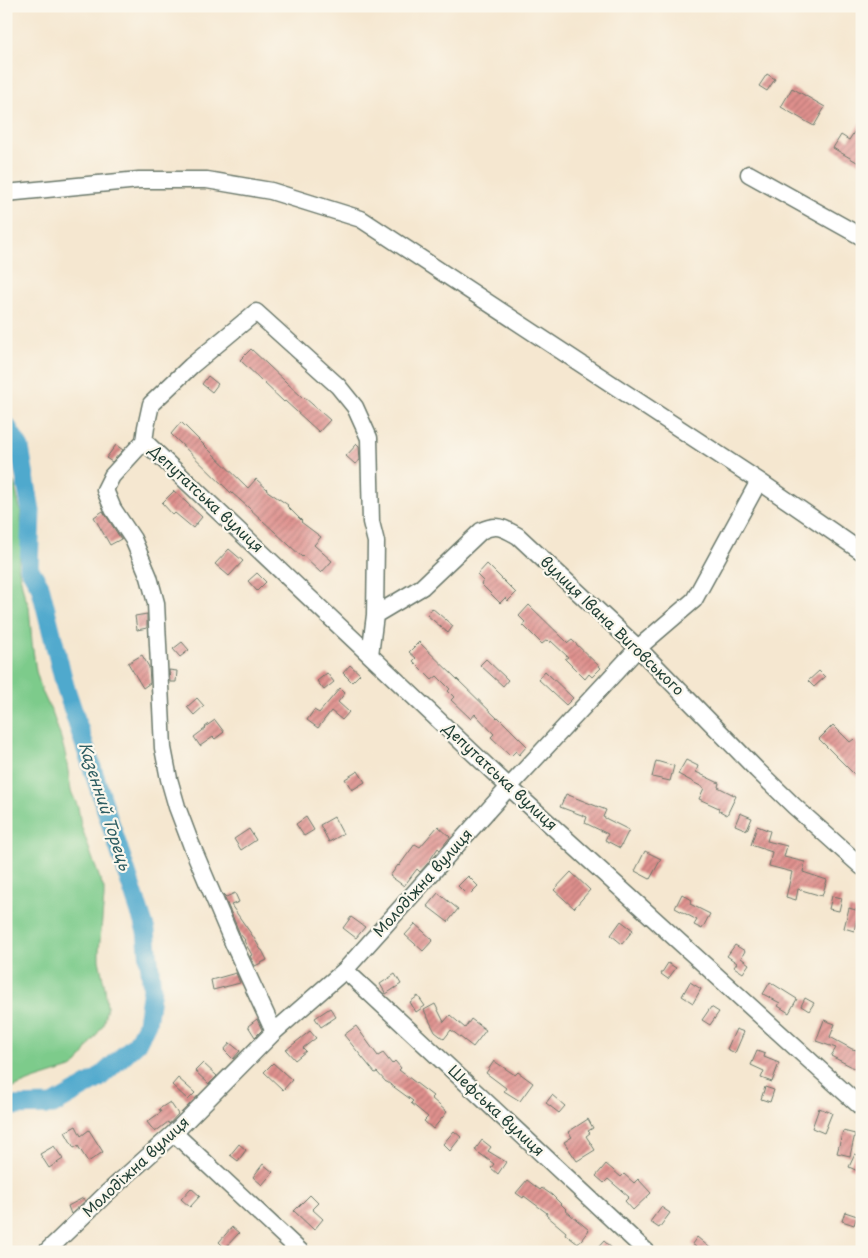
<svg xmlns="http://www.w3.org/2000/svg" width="868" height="1258" font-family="'Playpen Sans',sans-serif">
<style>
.green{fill:#7dcb8b;stroke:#4e8460}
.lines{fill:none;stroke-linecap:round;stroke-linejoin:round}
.river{stroke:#4fa9cd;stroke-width:19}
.building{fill:url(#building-hatch)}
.minor-casing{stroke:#6a786b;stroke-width:19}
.minor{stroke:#fff;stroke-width:16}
.labels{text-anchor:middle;stroke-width:4.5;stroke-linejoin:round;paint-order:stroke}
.street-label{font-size:15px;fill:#1f3d34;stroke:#fbf7ec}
.water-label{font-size:16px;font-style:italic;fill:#2d5d62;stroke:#fbf7ec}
</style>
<defs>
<pattern id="building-hatch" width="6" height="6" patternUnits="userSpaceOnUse" patternTransform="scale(1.25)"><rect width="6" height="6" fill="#df908d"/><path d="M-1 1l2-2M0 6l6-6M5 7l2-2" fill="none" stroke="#b47774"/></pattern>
</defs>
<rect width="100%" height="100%" fill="#fbf7ec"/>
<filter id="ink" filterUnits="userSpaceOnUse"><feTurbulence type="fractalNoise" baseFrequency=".02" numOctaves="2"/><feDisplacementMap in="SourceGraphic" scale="10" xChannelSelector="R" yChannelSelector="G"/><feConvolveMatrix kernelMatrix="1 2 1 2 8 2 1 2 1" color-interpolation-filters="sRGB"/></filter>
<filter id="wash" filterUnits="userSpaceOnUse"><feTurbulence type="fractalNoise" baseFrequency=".0096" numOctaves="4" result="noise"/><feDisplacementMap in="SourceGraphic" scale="20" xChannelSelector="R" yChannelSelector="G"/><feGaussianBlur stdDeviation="1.12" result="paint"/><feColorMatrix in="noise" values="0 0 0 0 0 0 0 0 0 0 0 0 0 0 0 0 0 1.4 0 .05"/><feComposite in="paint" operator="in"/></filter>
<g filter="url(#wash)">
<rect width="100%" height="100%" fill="#f5e7d0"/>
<!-- green -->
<path class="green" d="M6 473 14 483 21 513 22 549 18 566 24 594 29 606 32 642 36 671 42 691 53 715 61 738 66 757 71 791 78 807 81 825 94 863 104 889V898L99 951V960L105 988 107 1007 103 1025 78 1063 71 1068 33 1080 6 1091Z"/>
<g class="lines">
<!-- river -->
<path class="river" d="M6 425 20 448 31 511 29 568 40 586 65 686 146 931 152 989 147 1023 137 1043 98 1079 53 1105 6 1106"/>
</g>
<g id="blocks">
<!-- building -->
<path class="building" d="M767 74 775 79 767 91 759 86Z
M792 88 825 107 814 126 781 107Z
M862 120V165L833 148 841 135 849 140Z
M251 349 303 398 304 397 330 420 319 432 285 401 284 402 240 360Z
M208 376 218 384 212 392 202 384Z
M181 422 207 448 248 488 256 479 267 489 266 490 288 505 287 506 302 521 301 522 321 537 314 545 332 561 321 573 303 556 302 557 249 508 232 493V494L171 434Z
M357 444 359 446 360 460 355 464 346 456Z
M116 445 123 450 112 462 106 458Z
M174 491 186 502 202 517 193 528 175 513 173 515 162 503Z
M103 511 121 539 110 545 94 517Z
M229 549 243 561 229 576 215 564Z
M487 564 516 593 508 601 505 598 500 603 481 584 483 581 477 575Z
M257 573 266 582 257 591 248 581Z
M529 605 568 643 572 640 601 668 592 677 589 674 585 679 565 659 568 657 551 641 550 643 547 640 542 644 523 625 525 622 519 616Z
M432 608 453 626 448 633 427 615Z
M147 614V628L137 630 135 616Z
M182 642 189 650 180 657 173 649Z
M419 642 497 718 498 717 527 746 519 755 516 751 511 756 491 737 494 734 475 714 471 719 451 700 454 697 448 691 450 689 437 676 432 680 413 661 416 658 409 652Z
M142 655 149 667 150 683 143 688 128 663Z
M486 659 508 680 503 686 480 665Z
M350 665 360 674 352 682 343 673Z
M169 670 177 671 176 682H170Z
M545 671 573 698 566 705 538 679Z
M819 671 825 677 814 687 808 681Z
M327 673 334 682 324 690 317 681Z
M340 688 345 693 338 702 349 712 342 720 331 711 318 728 307 720 314 710 319 713Z
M197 698 204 706 194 715 187 707Z
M215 720 224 732 215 739 213 737 200 746 194 737 206 728 205 727Z
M833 725 850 742 854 739 862 747V782L819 739Z
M686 760 698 766 696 772 719 783 718 787 736 796 727 815 718 810 719 808 699 799 704 788 678 774Z
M656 761 674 766 670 781 652 777Z
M358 771 365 782 352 790 345 779Z
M566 794 606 810 603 817 629 830 620 848 605 840 608 834 585 823 587 817 560 807Z
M740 813 752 818 747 830 735 825Z
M306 817 314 830 304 836 296 824Z
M334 817 343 834 329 842 320 825Z
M438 826 450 837 440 850 438 848 428 863 420 872 417 869 404 886 390 876 398 865 399 866 415 844 420 847Z
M757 826 770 831 767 841 787 846 784 857 805 862 803 872 827 880 822 896 798 889 796 900 786 897 792 872 769 866 772 852 751 845Z
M249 829 256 840 241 850 234 839Z
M645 851 661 859 650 879 635 871Z
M571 872 590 890 574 908 554 890Z
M468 876 478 886 468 896 458 886Z
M235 893 239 902 231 905 254 938 261 950H262L267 960 255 966 250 956 252 955 244 941 245 940 240 934 223 894 226 897Z
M438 893 458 909 448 922 427 906Z
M682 894 692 900 690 904 710 914 702 929 694 925 697 920 675 908Z
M832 896 842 898 839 911 829 909Z
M849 908 859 911 854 931 844 928Z
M351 917 365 927 356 938 343 928Z
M621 921 633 930 622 944 611 935Z
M415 924 433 940 423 951 405 935Z
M735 945 745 951 741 958 749 964 743 973 734 967 737 963 727 956Z
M668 963 676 968 668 979 661 974Z
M236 973 240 983 213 990 211 980Z
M395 974 401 984 386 994 380 984Z
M690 982 701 989 693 1003 682 996Z
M770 982 797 999 789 1013 778 1006 780 1003 763 994Z
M418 996 425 1006 416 1012 410 1002Z
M805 998 814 1003 809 1011 801 1006Z
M435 1004 444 1022 450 1015 465 1028 471 1019 486 1030 473 1047 451 1030 444 1039 435 1032 424 1010Z
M711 1007 719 1012 710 1025 702 1020Z
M330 1008 336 1017 321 1027 315 1018Z
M257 1019 262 1030 255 1037 248 1026Z
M824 1020 835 1024 830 1037 852 1049 862 1051V1072L831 1056 836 1048 816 1041Z
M356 1026 378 1056 383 1053 392 1064 395 1061 401 1068 399 1070 433 1096 431 1098 447 1112 433 1129 424 1121 428 1117 411 1103 413 1101 387 1082H386L377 1072 375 1073 344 1035Z
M736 1029 744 1032 735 1053 727 1049Z
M310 1031 316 1038 303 1048 306 1051 295 1060 286 1050Z
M230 1043 240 1051 233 1059 224 1050Z
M757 1051 765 1054 764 1057 779 1063 772 1082 761 1078 764 1071 751 1065Z
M494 1061 515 1075 518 1072 533 1083 520 1101 504 1091 506 1088 486 1073Z
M203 1063 217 1076 209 1084 195 1071Z
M273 1063 292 1080 283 1090 264 1072Z
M178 1078 195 1093 188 1100 172 1085Z
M765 1087 774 1090 770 1102 761 1099Z
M552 1095 565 1106 559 1113 546 1103Z
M170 1102 178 1114 169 1124 168 1122 155 1132 147 1122 161 1112 159 1109Z
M819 1108 832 1113 824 1133 812 1128Z
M588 1119 593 1128 588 1131 590 1133 586 1136 595 1150 577 1161 564 1142 572 1137 568 1132Z
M76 1126 81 1136 89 1130 103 1152 88 1162 78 1146 74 1148 65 1132Z
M454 1131 461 1137 450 1151 443 1144Z
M843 1131 855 1134 850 1156 837 1153Z
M482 1140 491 1147 488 1151 506 1162 498 1174 491 1168 494 1164 475 1150Z
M239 1144 246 1150 238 1161 230 1155Z
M54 1146 63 1159 49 1168 40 1154Z
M855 1154 862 1157V1173L849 1167Z
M263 1164 273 1172 262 1185 253 1177Z
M606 1164 621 1177 624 1174 634 1183 638 1179 651 1193 633 1210 625 1201 629 1197 608 1179 604 1183 596 1176Z
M527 1180 540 1190 542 1188 552 1195 566 1209 565 1210 589 1230 578 1244 565 1234 566 1232 546 1215 547 1213 524 1196 523 1198 516 1193Z
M191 1188 200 1196 190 1207 181 1199Z
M310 1195 318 1203 312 1209 323 1219 314 1230 294 1211Z
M83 1198 85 1201 71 1214 68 1206Z
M661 1207 670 1213 659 1228 650 1222Z
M845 1212 857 1216 854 1225 842 1221Z
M232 1227 239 1233 225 1248 219 1242Z
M697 1237 715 1252H692L696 1247 692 1244Z
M604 1241 616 1252H594Z"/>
</g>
</g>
<g filter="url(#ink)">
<use href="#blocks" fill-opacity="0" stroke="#6a786b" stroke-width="1"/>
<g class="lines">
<defs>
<path id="minor" d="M749 174 862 237
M6 193 139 180H207L271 191 361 219 759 481 862 552
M144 441 509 787 862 1108
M370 655 375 615 422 587 481 531C497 523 504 528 518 536L638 648 757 770 794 806 862 867
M345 970 647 1252
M274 1032 234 945 191 844 177 807 169 779 163 748 156 603 149 577 133 539 113 509 105 490 112 476 144 441 146 427 151 404 191 366 256 312 338 386 355 407 369 438 371 522 376 542 375 615
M174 1133 301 1252
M46 1252 107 1193 174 1133 274 1032 345 970 509 787 638 648 694 600 759 481"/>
</defs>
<!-- minor casing -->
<use href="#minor" class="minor-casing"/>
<!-- minor -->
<use href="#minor" class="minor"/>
</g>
</g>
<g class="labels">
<!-- street labels -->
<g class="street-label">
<text transform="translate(206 499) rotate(43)" y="5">Депутатська вулиця</text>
<text transform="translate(612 626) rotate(44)" y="5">вулиця Івана Виговського</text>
<text transform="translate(500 777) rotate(43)" y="5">Депутатська вулиця</text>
<text transform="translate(423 883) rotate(-48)" y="5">Молодіжна вулиця</text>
<text transform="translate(496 1111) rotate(43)" y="5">Шефська вулиця</text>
<text transform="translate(136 1167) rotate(-43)" y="5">Молодіжна вулиця</text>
</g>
<!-- water labels -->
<g class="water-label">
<text transform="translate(105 806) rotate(72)" y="6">Казенний Торець</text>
</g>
</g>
<!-- margin -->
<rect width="868" height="1258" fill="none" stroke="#fbf7ec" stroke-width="25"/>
</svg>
